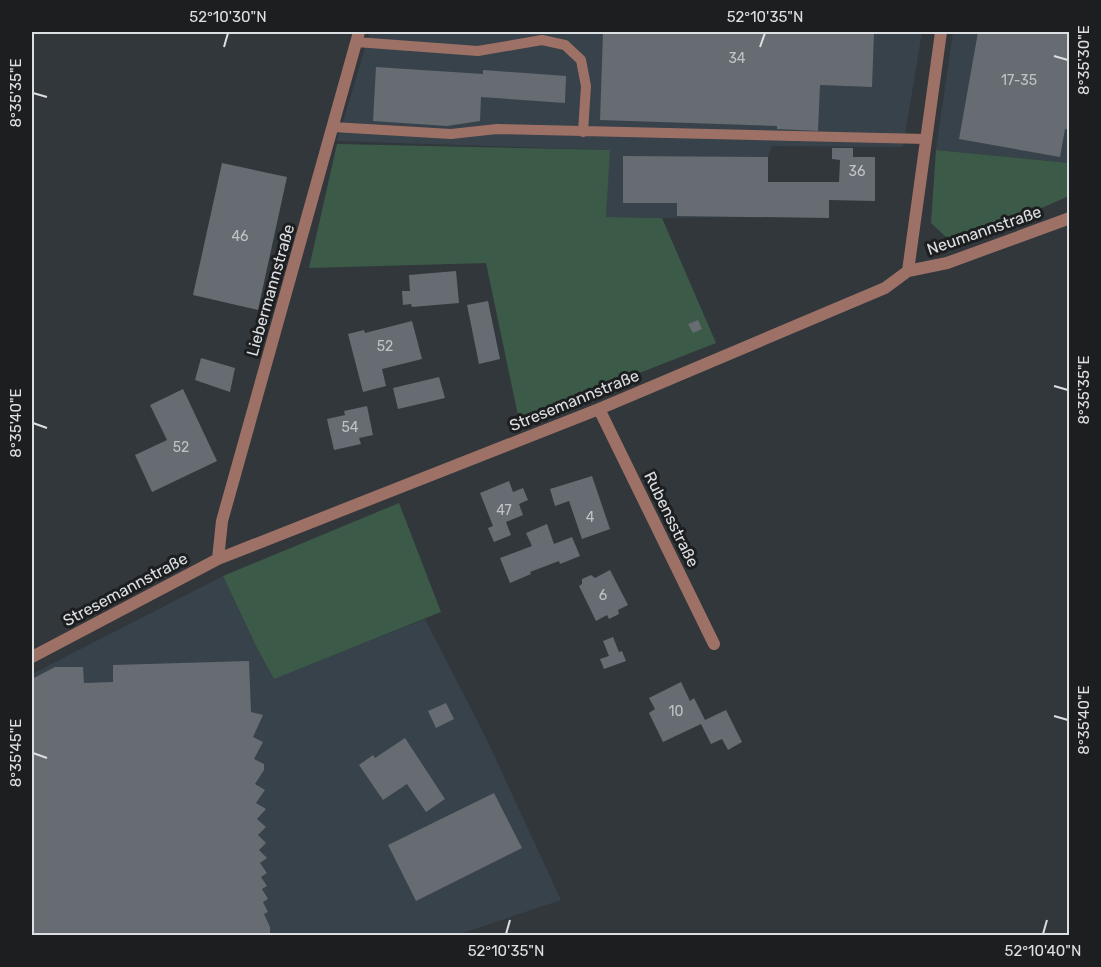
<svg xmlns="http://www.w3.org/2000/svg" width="1101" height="967" font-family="Rubik,sans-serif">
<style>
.built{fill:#37424b}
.green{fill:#3b5b48}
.building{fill:#666c71}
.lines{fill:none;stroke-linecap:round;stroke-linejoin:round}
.service{stroke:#9e7166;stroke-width:10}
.minor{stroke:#9e7166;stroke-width:12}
.ticks{fill:none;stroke:#dde0e3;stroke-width:2}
.labels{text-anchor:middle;stroke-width:6;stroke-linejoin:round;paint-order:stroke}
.number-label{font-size:14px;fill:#bfc3c6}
.street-label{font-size:16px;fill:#dde0e3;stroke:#1c1e20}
.neatline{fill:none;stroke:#dde0e3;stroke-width:2}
.ticks-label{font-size:15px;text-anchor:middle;fill:#dde0e3}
</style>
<rect width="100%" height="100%" fill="#32373c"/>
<!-- built -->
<path class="built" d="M370 32H922L903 147 772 146 768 157V182L765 217 662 218 606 217 609 150 337 141Z
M953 32H1069V163L936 150Z
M223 576 256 646 275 678 425 619 487 740 561 900 457 935 32 936V674Z"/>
<!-- green -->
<path class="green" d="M337 144 610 150 606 217 662 218 716 343 519 420 486 263 309 268Z
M936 150 1069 163V196L969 240 946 237 931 223Z
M399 503 441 612 274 679 256 646 223 576Z"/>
<!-- building -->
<path class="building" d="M603 32H874L872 87 820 85 818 131 777 129V126L600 120Z
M978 32H1070V130L1065 129 1060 157 959 139Z
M376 67 483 74V70L566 76 565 103 481 97 480 121 447 126 373 121Z
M832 148H853V157H875V201L829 200V218L677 216V203H623V156L768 157V182H839L840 160 832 159Z
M222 163 287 177 258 310 193 295Z
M456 271 459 303 412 307 411 304 403 305 402 291H410L409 275Z
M488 301 500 359 479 364 467 305Z
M698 320 702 329 693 333 688 324Z
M412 321 422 359 382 369 386 386 363 392 348 334 364 330 365 333Z
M201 358 235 368 230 392 195 380Z
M439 377 445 398 398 409 393 388Z
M183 389 217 461 152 492 135 455 167 440 150 405Z
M367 406 373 435 359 438 361 444 334 450 327 419 345 415 344 411Z
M592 476 610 529 582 539 569 501 555 506 550 489Z
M509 481 513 492 523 488 528 500 519 504 523 515 506 522 511 535 494 542 488 528 493 526 480 493Z
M547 524 554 544 572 537 580 556 560 564 559 561 530 572 531 574 510 583 500 558 532 546 526 533Z
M610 570 628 605 618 610 619 614 609 619 607 615 596 621 579 586 582 584V579L591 575 595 578Z
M613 637 619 652 622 651 626 661 604 669 600 659 609 656 603 641Z
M249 661 251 712 263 715 253 737 263 742 254 759 264 764V770L255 784 265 790 256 803 266 809 257 819 266 827 258 835 266 843 259 850 267 858 260 863 267 873 261 877 267 886 262 889 268 899 263 902 268 912 264 914 270 927V936H32V679L55 667H83L84 683 113 682V665Z
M681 682 690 701 694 698 705 720 726 710 742 742 728 750 722 739 711 744 701 724 663 742 649 713 655 709 649 698Z
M446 703 454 719 436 728 428 711Z
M405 738 445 799 426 812 407 784 383 800 359 765 373 755 375 758Z
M494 793 522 848 416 901 388 845Z"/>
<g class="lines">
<!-- service -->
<path class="service" d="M356 42 478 51 542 40 565 45 581 60 586 86 583 132
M333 127 451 134 497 129 926 139"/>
<!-- minor -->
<path class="minor" d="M908 271 947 263 1070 218
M599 409 714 644
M218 559 222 521 359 32
M32 657 218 559 599 409 885 288 908 271 941 32"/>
</g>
<!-- ticks -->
<path class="ticks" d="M224 47 228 33M760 47 765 33M1054 56 1068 60M33 93 47 97M1054 386 1068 390M33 423 47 428M1054 716 1068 720M33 753 47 758M506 934 510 920M1043 934 1047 920"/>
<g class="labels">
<!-- number labels -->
<g class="number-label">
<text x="737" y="63">34</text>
<text x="1019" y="85">17-35</text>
<text x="857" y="176">36</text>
<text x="240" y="241">46</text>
<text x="385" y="351">52</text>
<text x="350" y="432">54</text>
<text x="181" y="452">52</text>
<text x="504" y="515">47</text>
<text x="590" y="522">4</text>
<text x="603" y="600">6</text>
<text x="676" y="716">10</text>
</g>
<!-- street labels -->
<g class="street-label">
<text transform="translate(984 230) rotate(-19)" y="6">Neumannstraße</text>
<text transform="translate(270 290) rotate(-74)" y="6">Liebermannstraße</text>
<text transform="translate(574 400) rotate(-22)" y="6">Stresemannstraße</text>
<text transform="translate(672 519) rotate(64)" y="6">Rubensstraße</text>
<text transform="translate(125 589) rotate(-28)" y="6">Stresemannstraße</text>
</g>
</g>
<!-- border -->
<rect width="1101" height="967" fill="none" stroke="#1c1e20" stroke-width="66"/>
<rect x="33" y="33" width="1035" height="901" class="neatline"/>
<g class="ticks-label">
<text x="228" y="22">52°10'30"N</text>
<text x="765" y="22">52°10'35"N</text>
<text transform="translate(1084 60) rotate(-90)" y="5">8°35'30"E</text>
<text transform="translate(16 93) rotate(-90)" y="5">8°35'35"E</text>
<text transform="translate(1084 390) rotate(-90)" y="5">8°35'35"E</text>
<text transform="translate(16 423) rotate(-90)" y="5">8°35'40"E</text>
<text transform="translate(1084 720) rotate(-90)" y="5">8°35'40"E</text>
<text transform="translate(16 753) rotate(-90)" y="5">8°35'45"E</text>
<text x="506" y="956">52°10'35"N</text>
<text x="1043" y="956">52°10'40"N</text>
</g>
</svg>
